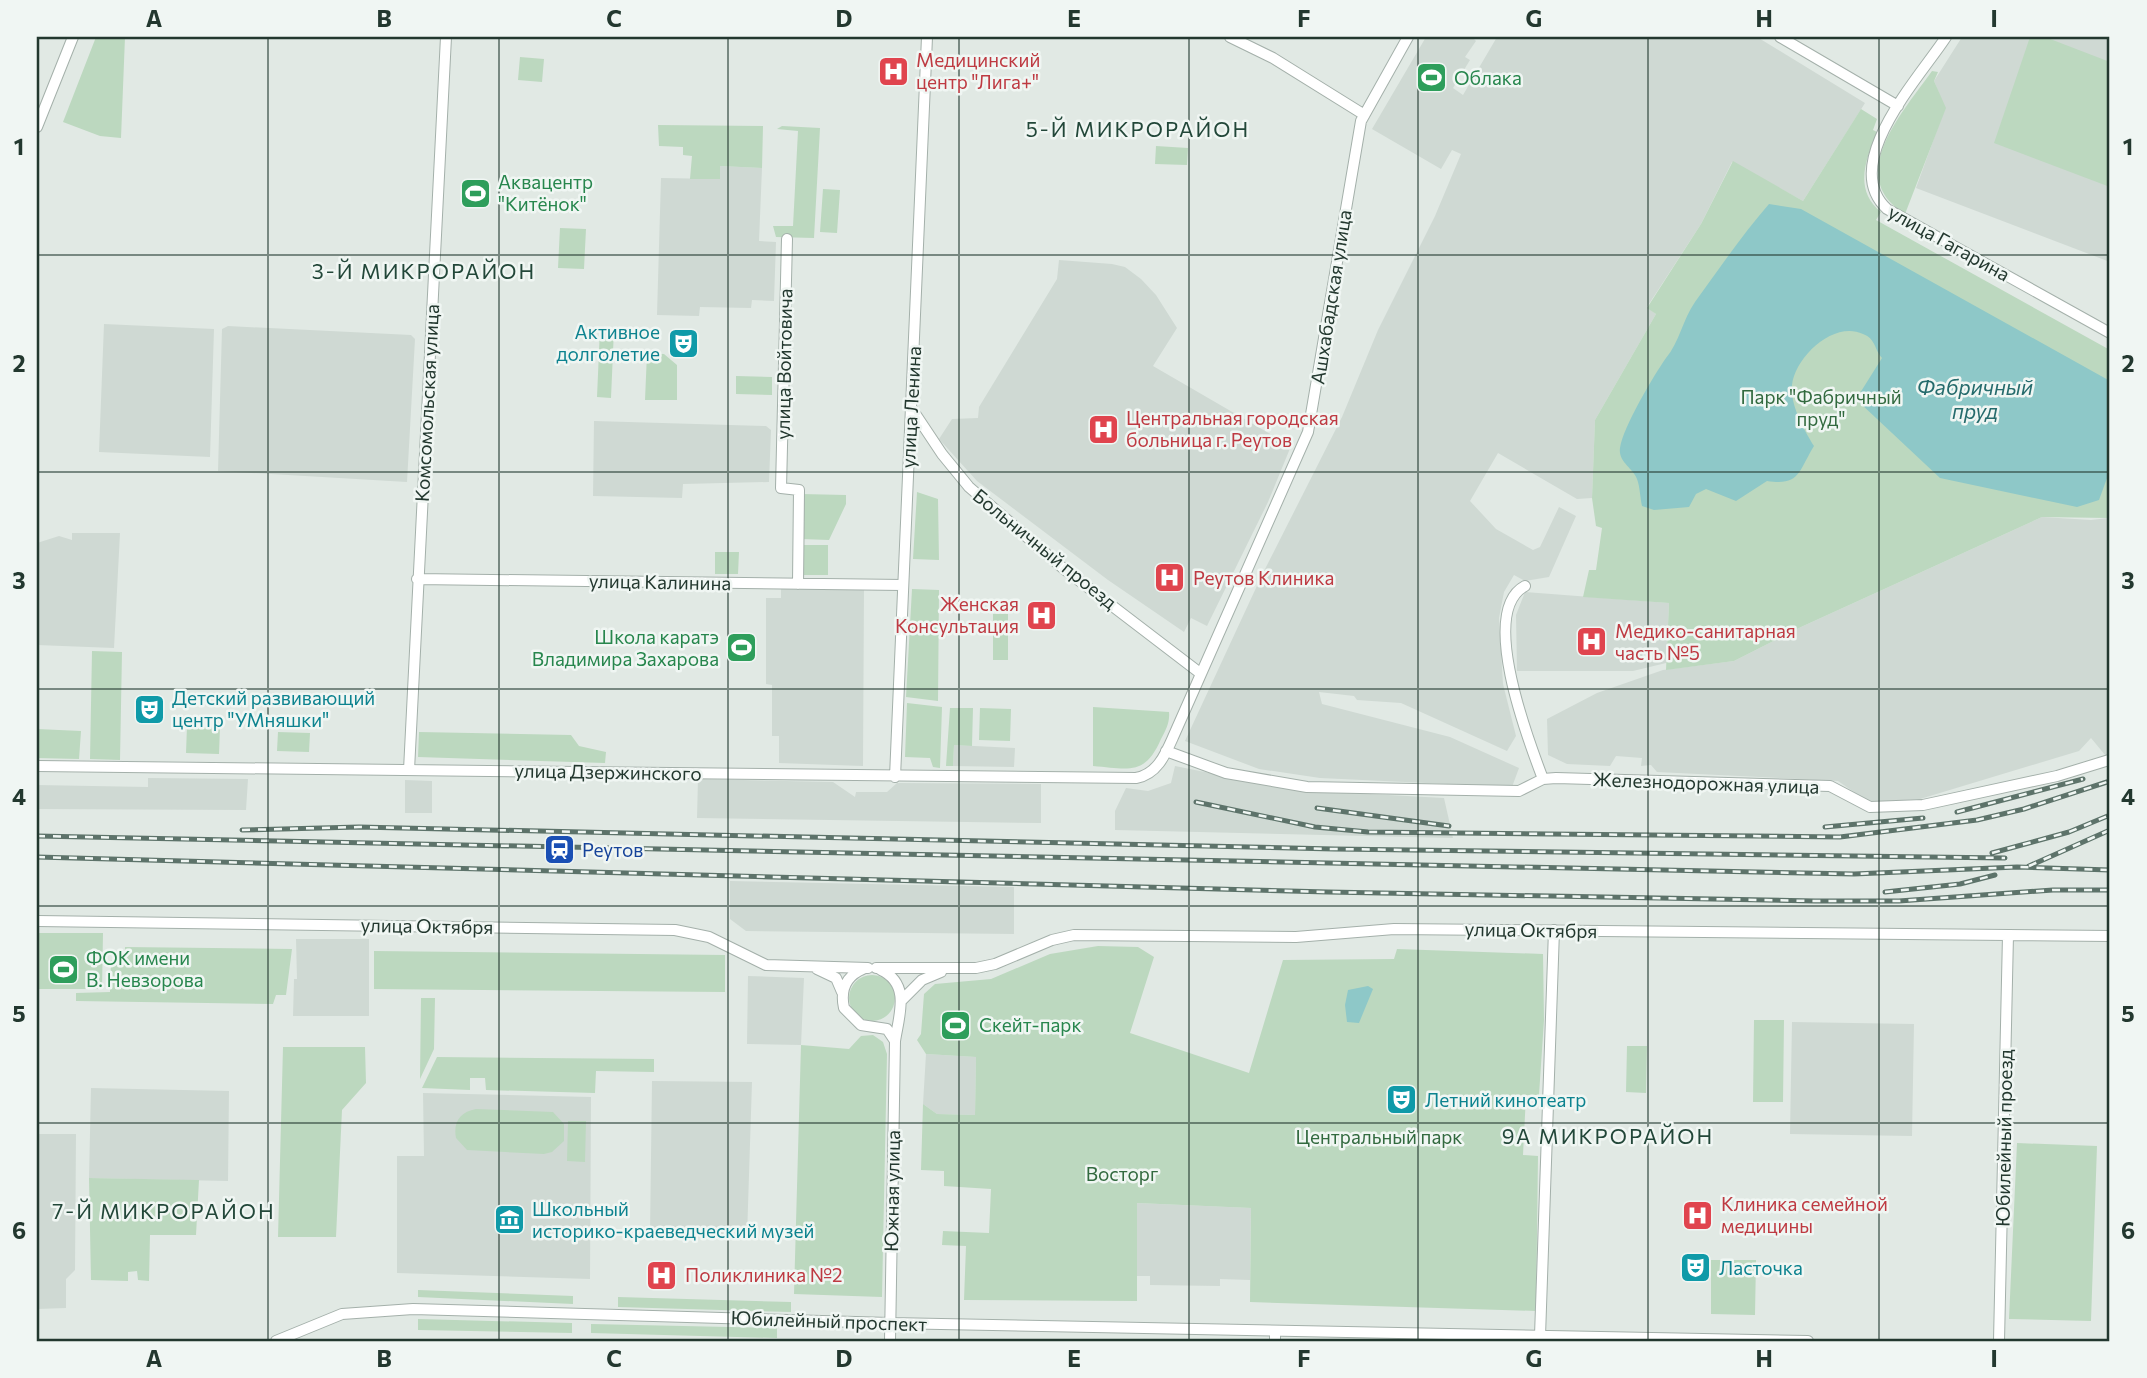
<svg xmlns="http://www.w3.org/2000/svg" width="2147" height="1378" font-family="Commissioner,sans-serif">
<style>
.built{fill:#cfd9d3}
.green{fill:#bcd8bf}
.water{fill:#8ec8c8}
.lines{fill:none;stroke-linecap:round;stroke-linejoin:round}
.minor-casing{stroke:#a4b0aa;stroke-width:12}
.minor{stroke:#fff;stroke-width:10}
.rail-casing{stroke:#5d736a;stroke-width:5}
.rail{stroke:#f0f6f3;stroke-width:2.5;stroke-dasharray:8;stroke-linecap:butt}
.grid{fill:none;stroke:#23382f;stroke-width:2;stroke-opacity:0.55}
.labels{text-anchor:middle;stroke-width:5;stroke-linejoin:round;paint-order:stroke}
.health-label{font-size:19px;fill:#be3a42;stroke:#f0f6f3;text-anchor:start}
.leisure-label{font-size:19px;fill:#27864d;stroke:#f0f6f3;text-anchor:start}
.street-label{font-size:19px;fill:#23382f;stroke:#f0f6f3}
.culture-label{font-size:19px;fill:#0d838f;stroke:#f0f6f3;text-anchor:start}
.park-label{font-size:19px;fill:#326a3f;stroke:#f0f6f3}
.transit-label{font-size:19px;fill:#164399;stroke:#f0f6f3;text-anchor:start}
.neighbourhood-label{font-size:21px;letter-spacing:2px;fill:#224739;stroke:#f0f6f3}
.water-label{font-size:21px;font-style:italic;fill:#256b6c;stroke:#f0f6f3}
.neatline{fill:none;stroke:#23382f;stroke-width:2.5}
.grid-label{font-size:23px;text-anchor:middle;font-weight:bold;fill:#23382f}
</style>
<rect width="100%" height="100%" fill="#e1e9e4"/>
<!-- built -->
<path class="built" d="M1426 37H1472L1476 41 1465 57 1470 60 1453 88 1463 95 1497 37H1757L1865 103 1803 201 1732 162 1701 224 1647 307 1656 314 1595 420 1592 498 1577 499 1498 453 1470 501 1496 529 1533 550 1540 547 1559 507 1576 516 1549 577 1525 581 1514 575 1504 592 1499 618 1503 684 1516 736 1507 751 1401 703 1357 700 1354 696 1319 692 1322 704 1450 737 1519 768 1512 787 1320 778 1259 769 1185 741 1262 575 1342 417 1378 330 1435 216 1461 154 1452 150 1441 169 1372 129Z
M1962 37H2110V262L1916 188 1945 108 1934 81Z
M720 166 762 168 759 241 776 242 774 301 752 300 751 308 700 307 699 316 657 315 661 178 719 179Z
M1059 260 1112 264 1125 267 1141 279 1156 295 1177 328 1153 366 1291 446 1268 502 1207 626 1191 618 1184 632 1108 580 977 481 939 439 952 419 978 418 979 407 1057 279Z
M104 324 214 329 210 457 99 452Z
M228 326 411 335 415 339 407 482 218 471 222 329Z
M594 421 766 426 771 430 769 482 683 484 682 498 593 496Z
M2110 513V761L2091 738 2079 751 1920 799 1868 802 1838 781 1657 772 1651 765 1641 766 1642 758 1616 756 1610 766 1567 764 1548 755 1547 719 1597 693 1663 670 1734 661 1801 627 2042 517 2091 520 2108 518Z
M72 533H120L114 648 37 645V543L59 536 72 540Z
M781 588 864 589 863 766 779 763V736H772V685L766 684V598H781Z
M1525 592 1669 603 1666 663 1633 671H1517L1516 615Z
M954 745 1015 748 1014 767 953 766Z
M1175 766 1295 790 1444 798 1453 838 1115 830V811L1126 788 1148 791 1171 783Z
M148 778 248 779 246 810 37 809V785L148 787Z
M698 779 833 782 855 797 856 792H887L897 783 1041 784V823L697 818Z
M405 780 432 781V813H405Z
M730 881 1014 887V934L746 931 730 919Z
M296 939H369V1016H293L294 979H297Z
M748 976 804 978 801 1045 747 1044Z
M1792 1022 1914 1024 1912 1136 1790 1134Z
M926 1054 976 1057 975 1115 937 1114 923 1104Z
M652 1081 752 1082 747 1237 650 1234Z
M91 1088 229 1091 228 1181 89 1178Z
M423 1093 591 1097 590 1279 397 1273V1156H424Z
M37 1134H76L75 1270 66 1279V1308L37 1309Z
M1136 1203 1251 1208 1250 1280 1220 1279V1286L1150 1285V1276H1137Z"/>
<!-- green -->
<path class="green" d="M96 37H125L121 138 100 136 63 122Z
M2030 37H2045L2110 62V187L1994 143Z
M520 57 544 59 542 82 518 80Z
M1932 71 1938 72 1934 81 1946 108 1905 214C1843 176 1904 111 1932 71Z
M1861 109 1877 119 1873 130 1877 132C1865 161 1854 190 1881 212L1876 220 2110 350V513L2108 518 2042 517 1801 627 1734 661 1666 670 1669 603 1583 597 1589 570H1596L1602 528 1596 526 1592 498 1595 420 1656 314 1647 308 1701 224 1733 161 1803 201Z
M658 125 763 126 762 168 720 166V179H690L692 156 683 155V147L659 146Z
M782 126 820 128 814 238 776 237 773 226H793L798 131 777 129Z
M1156 146 1188 148 1187 165 1155 164Z
M823 189 840 190 837 233 820 232Z
M560 228 586 229 584 269 558 268Z
M600 328 614 329 611 398 597 397Z
M647 353 664 354 677 365V400H645Z
M736 376 772 377V395L736 394Z
M917 492 938 499 939 560 913 559Z
M801 494 846 495V504L829 540 801 539Z
M800 545H828V575H800Z
M715 552H739L738 574H715Z
M912 589 939 590 938 701 906 697Z
M993 614H1008V660H993Z
M92 651 122 652 120 760 90 759Z
M907 703 942 707 940 768 933 767 930 758 905 757Z
M1093 707 1169 712C1170 722 1166 730 1161 739 1145 776 1129 769 1093 766Z
M950 708H973L972 746 954 745 953 766H946Z
M980 708 1011 709 1010 741 979 740Z
M187 726 220 727 219 754 186 753Z
M37 729 81 731 79 759 37 758Z
M278 732 310 733 309 752 277 751Z
M419 732 571 735 579 746 606 752 605 763 418 757Z
M37 933H103L102 989H37Z
M1098 946 1138 947 1154 957 1130 1033 1249 1073 1283 960 1394 959 1397 949 1543 954 1544 1020 1539 1095H1526L1523 1155 1538 1156 1536 1311 1250 1302 1251 1208 1137 1203V1301L964 1300 966 1246 942 1245 943 1231 989 1233 991 1189 944 1186V1171L921 1170 923 1104 937 1114 975 1115 976 1057 926 1054 917 1040 921 1034 924 994 935 984 991 979 1050 954Z
M125 947 292 949 286 995H276L273 1004 76 1001V993L110 992 111 960H125Z
M374 951 725 955V992L374 989Z
M849 998a23 23 0 1 1 46 0a23 23 0 1 1-46 0Z
M421 998H435L434 1049 420 1079Z
M1754 1020H1784L1783 1102H1753Z
M873 1035 883 1042 887 1054 882 1297 794 1294 801 1045 849 1049 861 1036Z
M1627 1046H1647L1646 1093 1626 1092Z
M283 1047H365L366 1083 342 1110 336 1237H278Z
M437 1057 654 1059V1072L596 1071 595 1093 486 1090 485 1078H470V1090L422 1088Z
M476 1109 553 1112 564 1124V1141L552 1152 544 1154 467 1150 456 1138C453 1122 460 1112 476 1109Z
M568 1121H586L585 1162 567 1161Z
M2017 1143 2097 1146 2091 1321 2009 1319Z
M89 1178 199 1180 196 1235H150L149 1281 138 1280 137 1271 128 1272V1281L91 1280Z
M1711 1260H1756L1755 1315 1711 1314Z
M418 1290 573 1296V1304L418 1297Z
M618 1297 791 1302V1312L618 1307Z
M418 1319 572 1323V1333L418 1330Z
M591 1324 777 1328V1338L591 1333Z"/>
<!-- water -->
<path class="water" d="M1769 204 1801 209 2110 381V470L2099 500 2077 507 1940 478 1860 403V393L1882 358C1874 349 1876 339 1863 334 1834 320 1795 357 1792 385 1790 405 1804 430 1814 446 1798 472 1800 486 1767 481L1736 501 1706 489 1696 494 1689 507 1654 510 1642 506C1640 497 1640 487 1637 479 1633 468 1618 462 1620 448 1623 427 1654 375 1666 358 1679 343 1683 319 1695 302 1719 269 1742 235 1769 204Z
M1368 986 1373 989 1359 1023 1347 1022 1345 1005 1348 990Z"/>
<g class="lines">
<defs>
<path id="minor" d="M1230 37 1273 58 1363 114
M1780 37 1898 106
M1946 37C1920 77 1838 164 1887 209L2110 333
M37 127 73 37
M787 239 781 488 799 490 798 584
M910 406 942 454 969 487 1064 569 1200 673
M417 579 903 585
M1525 586C1478 611 1529 742 1543 779
M1166 751 1226 773 1307 787 1519 791 1543 779 1556 778 1830 786 1870 807 1923 805 2057 776 2109 760
M37 766 1136 778C1158 774 1166 753 1174 735L1308 432 1361 121 1408 37
M409 770 446 37
M895 777 927 37
M37 921 675 930 709 937 766 965 868 968
M876 968H976L995 964 1052 940 1074 935 1296 937 1394 929 2110 936
M817 969 836 978 842 992
M863 969C846 976 840 990 844 1008L861 1025 887 1029 895 1041
M881 970C911 984 899 1015 895 1041L890 1341
M901 1001 922 980 941 972
M1275 1331V1341
M1540 1336 1554 930
M276 1341 342 1314 413 1309 890 1323 1808 1341
M1999 1341 2008 935"/>
</defs>
<!-- minor casing -->
<use href="#minor" class="minor-casing"/>
<!-- minor -->
<use href="#minor" class="minor"/>
<defs>
<path id="rail" d="M1196 802 1315 827 1368 832 1840 837 1977 820 2024 809 2110 781
M1317 808 1449 826
M1957 812 2083 779
M1825 827 1923 818
M242 830 359 827 1334 849 2005 858
M37 836 1854 874 2017 867 2110 870
M1992 853 2069 832 2110 815
M37 857 1328 892 1815 901H1899L2053 890H2110
M2029 866 2110 830
M1885 892 1960 884 1995 875"/>
</defs>
<!-- rail casing -->
<use href="#rail" class="rail-casing"/>
<!-- rail -->
<use href="#rail" class="rail"/>
</g>
<!-- grid -->
<path class="grid" d="M268 37V1341M499 37V1341M728 37V1341M959 37V1341M1189 37V1341M1418 37V1341M1648 37V1341M1879 37V1341M37 255H2110M37 472H2110M37 689H2110M37 906H2110M37 1123H2110"/>
<!-- icons -->
<defs>
<symbol id="hospital-square" viewBox="-11 -11 22 22"><rect x="-9" y="-9" width="18" height="18" rx="4" fill="#e0444e" stroke="#f0f6f3"/><path d="M-5-5h3v3.5h4V-5h3V5h-3V1.5h-4V5h-3Z" fill="#fff"/></symbol>
<symbol id="stadium-square" viewBox="-11 -11 22 22"><rect x="-9" y="-9" width="18" height="18" rx="4" fill="#2e9e5b" stroke="#f0f6f3"/><path d="M0-5a6.5 5 0 1 0 0 10a6.5 5 0 1 0 0-10ZM-3.5-1.8h7v3.6h-7Z" fill="#fff"/></symbol>
<symbol id="theatre-square" viewBox="-11 -11 22 22"><rect x="-9" y="-9" width="18" height="18" rx="4" fill="#0f9aa8" stroke="#f0f6f3"/><path d="M-5-5.5Q0-4 5-5.5V0Q5 5 0 6Q-5 5-5 0ZM-3.3-2.5H-1v1.5H-3.3ZM1-2.5H3.3v1.5H1ZM-2.8 1Q0 5.5 2.8 1Z" fill="#fff"/></symbol>
<symbol id="station-square" viewBox="-11 -11 22 22"><rect x="-9" y="-9" width="18" height="18" rx="4" fill="#1a4fb4" stroke="#f0f6f3"/><path d="M-3-6H3Q5-6 5-4V2Q5 4 3 4L4.5 6H3L1.5 4h-3L-3 6H-4.5L-3 4Q-5 4-5 2V-4Q-5-6-3-6ZM-3.5-4v3h7v-3ZM-3.5 1v1.5H-2V1ZM2 1v1.5H3.5V1Z" fill="#fff"/></symbol>
<symbol id="museum-square" viewBox="-11 -11 22 22"><rect x="-9" y="-9" width="18" height="18" rx="4" fill="#0f9aa8" stroke="#f0f6f3"/><path d="M0-6L6-3V-2H-6V-3ZM-5-1h2V3h-2ZM-1-1h2V3h-2ZM3-1h2V3H3ZM-6 4H6V6H-6Z" fill="#fff"/></symbol>
</defs>
<g fill-rule="evenodd">
<use href="#hospital-square" x="876" y="54" width="35" height="35"/>
<use href="#stadium-square" x="1414" y="60" width="35" height="35"/>
<use href="#stadium-square" x="458" y="176" width="35" height="35"/>
<use href="#theatre-square" x="666" y="326" width="35" height="35"/>
<use href="#hospital-square" x="1086" y="412" width="35" height="35"/>
<use href="#hospital-square" x="1152" y="560" width="35" height="35"/>
<use href="#hospital-square" x="1024" y="598" width="35" height="35"/>
<use href="#hospital-square" x="1574" y="624" width="35" height="35"/>
<use href="#stadium-square" x="724" y="630" width="35" height="35"/>
<use href="#theatre-square" x="132" y="692" width="35" height="35"/>
<use href="#station-square" x="542" y="832" width="35" height="35"/>
<use href="#stadium-square" x="46" y="952" width="35" height="35"/>
<use href="#stadium-square" x="938" y="1008" width="35" height="35"/>
<use href="#theatre-square" x="1384" y="1082" width="35" height="35"/>
<use href="#hospital-square" x="1680" y="1198" width="35" height="35"/>
<use href="#museum-square" x="492" y="1202" width="35" height="35"/>
<use href="#theatre-square" x="1678" y="1250" width="35" height="35"/>
<use href="#hospital-square" x="644" y="1258" width="35" height="35"/>
</g>
<g class="labels">
<!-- health labels -->
<g class="health-label">
<text x="916" y="67">Медицинский<tspan x="916" dy="22">центр "Лига+"</tspan></text>
<text x="1126" y="425">Центральная городская<tspan x="1126" dy="22">больница г. Реутов</tspan></text>
<text x="1193" y="585">Реутов Клиника</text>
<text x="1019" y="611" text-anchor="end">Женская<tspan x="1019" dy="22">Консультация</tspan></text>
<text x="1615" y="638">Медико-санитарная<tspan x="1615" dy="22">часть №5</tspan></text>
<text x="1721" y="1211">Клиника семейной<tspan x="1721" dy="22">медицины</tspan></text>
<text x="685" y="1282">Поликлиника №2</text>
</g>
<!-- leisure labels -->
<g class="leisure-label">
<text x="1454" y="85">Облака</text>
<text x="498" y="189">Аквацентр<tspan x="498" dy="22">"Китёнок"</tspan></text>
<text x="719" y="644" text-anchor="end">Школа каратэ<tspan x="719" dy="22">Владимира Захарова</tspan></text>
<text x="86" y="965">ФОК имени<tspan x="86" dy="22">В. Невзорова</tspan></text>
<text x="979" y="1032">Скейт-парк</text>
</g>
<!-- street labels -->
<g class="street-label">
<text transform="translate(1949 243) rotate(29)" y="7">улица Гагарина</text>
<text transform="translate(1331 297) rotate(-81)" y="7">Ашхабадская улица</text>
<text transform="translate(784 364) rotate(-89)" y="7">улица Войтовича</text>
<text transform="translate(427 403) rotate(-87)" y="7">Комсомольская улица</text>
<text transform="translate(911 407) rotate(-87)" y="7">улица Ленина</text>
<text transform="translate(1045 549) rotate(39)" y="7">Больничный проезд</text>
<text transform="translate(660 582) rotate(1)" y="7">улица Калинина</text>
<text transform="translate(608 772) rotate(1)" y="7">улица Дзержинского</text>
<text transform="translate(1706 783) rotate(2)" y="7">Железнодорожная улица</text>
<text transform="translate(427 926) rotate(1)" y="7">улица Октября</text>
<text transform="translate(1531 930) rotate(1)" y="7">улица Октября</text>
<text transform="translate(2004 1138) rotate(-89)" y="7">Юбилейный проезд</text>
<text transform="translate(892 1191) rotate(-89)" y="7">Южная улица</text>
<text transform="translate(829 1321) rotate(2)" y="7">Юбилейный проспект</text>
</g>
<!-- culture labels -->
<g class="culture-label">
<text x="660" y="339" text-anchor="end">Активное<tspan x="660" dy="22">долголетие</tspan></text>
<text x="172" y="705">Детский развивающий<tspan x="172" dy="22">центр "УМняшки"</tspan></text>
<text x="1425" y="1107">Летний кинотеатр</text>
<text x="532" y="1216">Школьный<tspan x="532" dy="22">историко-краеведческий музей</tspan></text>
<text x="1719" y="1275">Ласточка</text>
</g>
<!-- park labels -->
<g class="park-label">
<text x="1821" y="404">Парк "Фабричный<tspan x="1821" dy="22">пруд"</tspan></text>
<text x="1379" y="1144">Центральный парк</text>
<text x="1122" y="1181">Восторг</text>
</g>
<!-- transit labels -->
<g class="transit-label">
<text x="582" y="857">Реутов</text>
</g>
<!-- neighbourhood labels -->
<g class="neighbourhood-label">
<text x="1138" y="137">5-Й МИКРОРАЙОН</text>
<text x="424" y="279">3-Й МИКРОРАЙОН</text>
<text x="1608" y="1144">9А МИКРОРАЙОН</text>
<text x="164" y="1219">7-Й МИКРОРАЙОН</text>
</g>
<!-- water labels -->
<g class="water-label">
<text x="1975" y="395">Фабричный<tspan x="1975" dy="24">пруд</tspan></text>
</g>
</g>
<!-- border -->
<rect width="2147" height="1378" fill="none" stroke="#f0f6f3" stroke-width="77"/>
<rect x="38" y="38" width="2070" height="1302" class="neatline"/>
<g class="grid-label">
<text x="154" y="27">A</text>
<text x="384" y="27">B</text>
<text x="614" y="27">C</text>
<text x="844" y="27">D</text>
<text x="1074" y="27">E</text>
<text x="1304" y="27">F</text>
<text x="1534" y="27">G</text>
<text x="1764" y="27">H</text>
<text x="1994" y="27">I</text>
<text x="19" y="155">1</text>
<text x="2128" y="155">1</text>
<text x="19" y="372">2</text>
<text x="2128" y="372">2</text>
<text x="19" y="589">3</text>
<text x="2128" y="589">3</text>
<text x="19" y="805">4</text>
<text x="2128" y="805">4</text>
<text x="19" y="1022">5</text>
<text x="2128" y="1022">5</text>
<text x="19" y="1239">6</text>
<text x="2128" y="1239">6</text>
<text x="154" y="1367">A</text>
<text x="384" y="1367">B</text>
<text x="614" y="1367">C</text>
<text x="844" y="1367">D</text>
<text x="1074" y="1367">E</text>
<text x="1304" y="1367">F</text>
<text x="1534" y="1367">G</text>
<text x="1764" y="1367">H</text>
<text x="1994" y="1367">I</text>
</g>
</svg>
